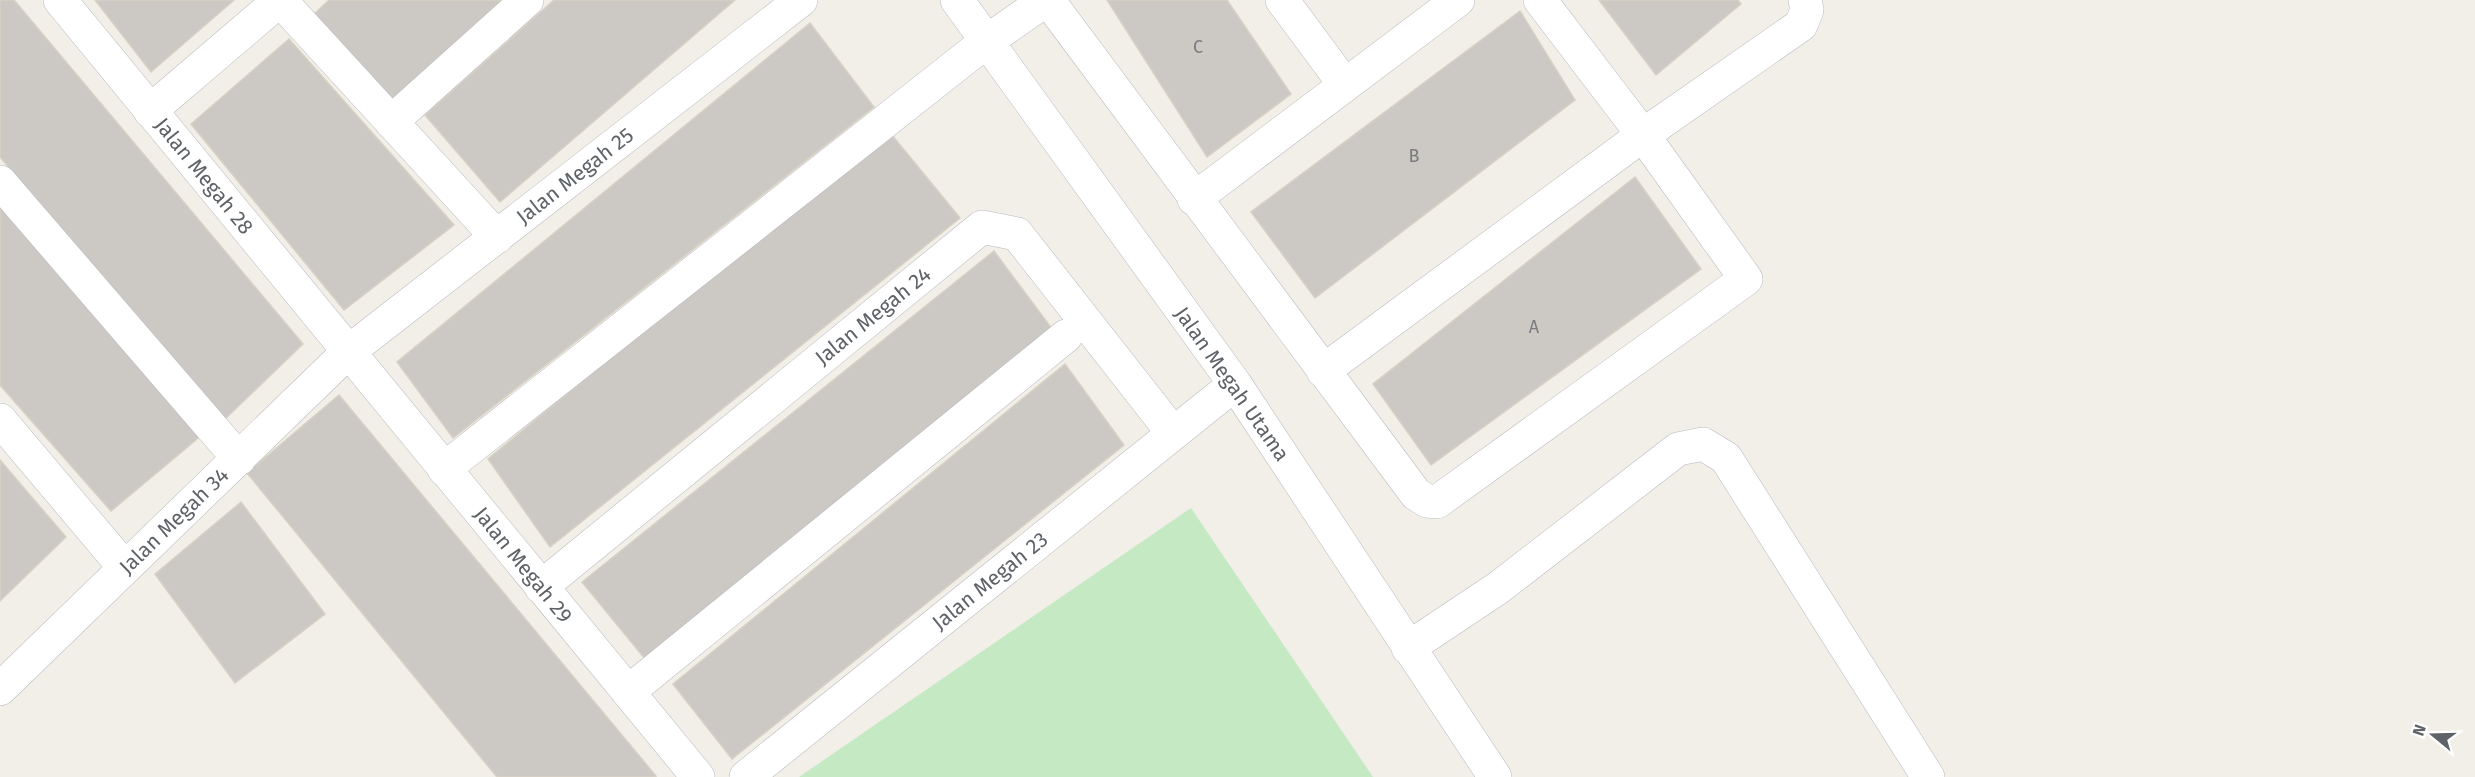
<svg xmlns="http://www.w3.org/2000/svg" width="2475" height="777" font-family="'Fira Sans',sans-serif">
<style>
.green{fill:#c5e9c3}
.building{fill:#ccc9c4;stroke:#d7d0c5;stroke-width:1.5}
.lines{fill:none;stroke-linecap:round;stroke-linejoin:round}
.minor-casing{stroke:#b7babe;stroke-width:34}
.minor{stroke:#fff;stroke-width:33}
.labels{text-anchor:middle;stroke-width:4.5;stroke-linejoin:round;paint-order:stroke}
.number-label{font-size:18px;fill:#7a7c7f}
.street-label{font-size:21px;fill:#5e6368;stroke:#fff}
</style>
<rect width="100%" height="100%" fill="#f1efe7"/>
<!-- green -->
<path class="green" d="M1191 508 1373 777H799Z"/>
<!-- building -->
<path class="building" d="M0 0H14L303 344 223 421 0 157Z
M95 0H234L151 72Z
M329 0H503L391 100 314 14Z
M554 0H735L500 202 425 115Z
M1107 0H1227L1291 94 1207 157Z
M1599 0H1738L1741 4 1656 75Z
M1520 11 1575 100 1315 298 1251 212Z
M810 23 874 107 453 438 397 362Z
M289 39 454 225 344 310 191 124Z
M887 129 960 218 550 547 488 459Z
M1635 177 1701 269 1431 465 1373 384Z
M0 204 202 435 111 511 0 385Z
M994 251 1056 334 650 665 582 582Z
M1065 364 1124 445 732 759 673 684Z
M339 395 656 776V777H497L247 473Z
M0 460 66 537 0 601Z
M241 502 325 614 235 683 155 574Z"/>
<g class="lines">
<defs>
<path id="minor" d="M60 0 698 777
M280 0 497 237
M957 0 1235 384 1495 777
M1048 0 1416 494 1427 501 1437 502 1746 279 1643 135 1540 0
M1282 0 1345 85
M150 111 280 0
M391 122 527 0
M0 182 239 459
M1194 199 1458 0
M1323 371 1643 135 1801 25 1807 10 1805 0
M0 420 125 568
M444 469 987 41 1046 0
M541 587 982 227 1017 234 1173 433
M1408 648 1498 588 1678 449 1703 444 1726 458 1928 777
M0 689 348 352 801 0
M628 692 1066 336
M746 777 1235 384"/>
</defs>
<!-- minor casing -->
<use href="#minor" class="minor-casing"/>
<!-- minor -->
<use href="#minor" class="minor"/>
</g>
<g class="labels">
<!-- number labels -->
<g class="number-label">
<text x="1198" y="53">C</text>
<text x="1414" y="162">B</text>
<text x="1534" y="333">A</text>
</g>
<!-- street labels -->
<g class="street-label">
<text transform="translate(204 176) rotate(51)" y="7">Jalan Megah 28</text>
<text transform="translate(575 176) rotate(-38)" y="7">Jalan Megah 25</text>
<text transform="translate(873 316) rotate(-39)" y="7">Jalan Megah 24</text>
<text transform="translate(1232 384) rotate(55)" y="7">Jalan Megah Utama</text>
<text transform="translate(174 521) rotate(-44)" y="7">Jalan Megah 34</text>
<text transform="translate(523 565) rotate(51)" y="7">Jalan Megah 29</text>
<text transform="translate(990 581) rotate(-39)" y="7">Jalan Megah 23</text>
</g>
</g>
<!-- north arrow -->
<g transform="translate(2433 735) rotate(289)" stroke="#ffffff" stroke-width="4.5" paint-order="stroke">
<path d="M0-4.5L10 22L0 15L-10 22Z" fill="#5e6368"/>
<text y="-9" font-size="16" font-weight="bold" text-anchor="middle" fill="#5e6368">N</text>
</g>
</svg>
